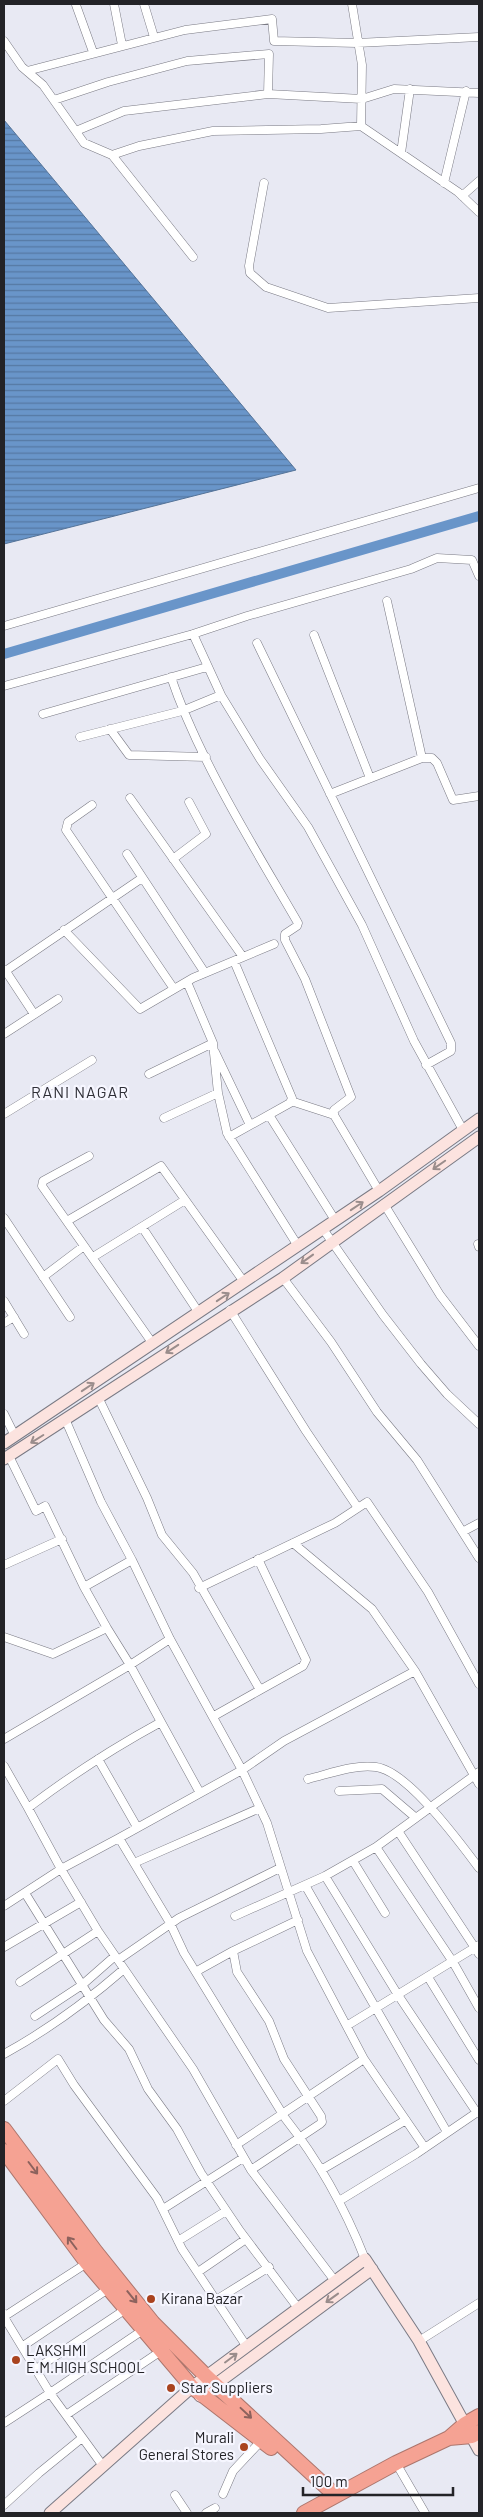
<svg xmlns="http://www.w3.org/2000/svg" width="483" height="2517" font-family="Barlow,sans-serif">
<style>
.water{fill:url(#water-rules);stroke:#547398}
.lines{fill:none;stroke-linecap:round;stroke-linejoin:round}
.canal{stroke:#6995c9;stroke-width:10}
.street-casing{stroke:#7a7a84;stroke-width:9}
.secondary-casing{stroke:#7a7a84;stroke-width:13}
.highway-casing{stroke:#ac766d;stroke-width:16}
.street{stroke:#fff;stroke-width:8}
.secondary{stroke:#fce3df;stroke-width:11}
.highway{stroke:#f5a293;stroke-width:14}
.oneway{stroke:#9a8d8c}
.oneway2{stroke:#8c625d}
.poi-dot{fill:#a9431e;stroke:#f6f6ff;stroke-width:2}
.labels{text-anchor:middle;stroke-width:4.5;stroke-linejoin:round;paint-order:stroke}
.poi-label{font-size:15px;fill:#232327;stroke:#f6f6ff;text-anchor:start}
.neighbourhood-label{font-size:16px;letter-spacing:1px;fill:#2f2f37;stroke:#f6f6ff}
</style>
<defs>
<pattern id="water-rules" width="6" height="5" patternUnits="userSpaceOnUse" patternTransform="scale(1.25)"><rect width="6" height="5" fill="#6995c9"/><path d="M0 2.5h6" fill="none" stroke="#5679a3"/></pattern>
</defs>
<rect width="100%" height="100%" fill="#e8e9f3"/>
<!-- water -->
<path class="water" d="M4 120 296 470 4 544Z"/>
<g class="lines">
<!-- canal -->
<path class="canal" d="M4 654 479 516"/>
<defs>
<path id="street" d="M114 4 122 45
M144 4 154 37
M352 4 362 65 361 126 458 192 479 212
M76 5 93 52
M4 41 22 67 43 85 84 143 112 155 139 146 213 131 321 129 361 126
M27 71 185 30 272 19 274 41 357 43 479 37
M54 100 108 82 187 61 269 54 268 94 362 99 394 89 479 93
M76 131 124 111 268 94
M401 153 410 89
M112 155 193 257
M264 183 249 266 250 273 266 287 328 308 479 298
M444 183 466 91
M462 196 479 181
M387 601 422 758
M4 626 479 488
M314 635 370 778
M257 643 451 1043V1051L426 1065
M171 677C199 760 254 847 298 923L297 926 285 934V940L305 979 351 1097 334 1110V1115L379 1191
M4 686 193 634
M221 695 260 759 308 827 362 925 414 1041 463 1130
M43 714 207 667
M110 729 129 755 206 757
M80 737 182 711 221 695 193 634 247 616 411 569 437 558 472 560 479 576
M330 794 422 758H432L437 763 453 800 479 796
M130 798 243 957
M92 805 68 822 66 830 174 989
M127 854 205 973
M173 859 206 834 189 802
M64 930 140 1009 193 978 274 944
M5 970 34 1014
M4 972 142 878
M187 982 213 1043 218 1093 227 1133 298 1246
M4 1034 58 999
M215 1052 250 1125
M149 1074 213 1043
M291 1101 334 1115
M4 1114 92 1060
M269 1115 335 1220
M164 1118 218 1093
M229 1137 290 1103 292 1098 234 961
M89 1156 43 1181 42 1186 153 1344
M384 1204 440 1295 479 1346
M4 1218 70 1317
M67 1221 161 1166 244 1282
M142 1227 199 1313
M323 1229 383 1315 421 1364 447 1394 479 1424
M478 1244 479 1247
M93 1257 185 1200
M43 1277 84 1246
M283 1278 331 1342 377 1412 417 1460 479 1558
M4 1301 24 1334
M230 1310 306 1431 358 1508
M4 1323 14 1317
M98 1397 147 1498 162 1535 193 1573 260 1690 214 1716
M4 1414 15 1436
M9 1456 36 1511 45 1506 84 1587
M464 1531 479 1523
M293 1543 372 1609 415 1671
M258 1559 306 1660 303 1666 260 1690
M132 1560 170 1639 242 1770 284 1741 415 1671 479 1784
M4 1565 62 1539
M199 1588 335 1523 367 1502 428 1592 479 1684
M4 1637 53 1654 107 1628 84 1587 132 1560 101 1502 66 1421
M161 1722 130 1665 170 1639
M4 1739 130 1665 107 1628
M98 1759 137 1827
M4 1766 28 1808
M308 1779C329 1774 354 1764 376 1767 408 1771 460 1843 479 1868
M339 1791 382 1789 416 1818
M398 1831 479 1954
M119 1838 242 1770 267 1823 307 1951 364 2059 236 2145
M376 1847 453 1962 479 2008
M353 1861 385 1913
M134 1863 260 1808
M325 1876 398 1995 477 2113
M305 1885 447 2132
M25 1893 104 2020 129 2049 148 2089 177 2129 201 2173 240 2231 298 2308
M4 1906 61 1869 28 1808C70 1776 115 1747 161 1722L200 1793
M235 1916 325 1876 376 1847 479 1772
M298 1920 233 1951 237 1972 269 2021 284 2059 321 2116 322 2122 320 2124 251 2170 193 2069 98 1931 61 1869 119 1838 170 1923 184 1953 285 2118C319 2161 345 2208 365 2259
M4 1947 81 1902
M118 1960 179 1918 280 1868
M197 1971 233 1951
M428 1977 479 2060
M20 1982 98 1931
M35 2016 82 1985 115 1956
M348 2025 479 1945
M4 2054C48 2030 86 2002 124 1969
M364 2059 425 2148
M4 2101 58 2059 74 2085 157 2198 182 2249 247 2347
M251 2170 335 2281
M321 2170 406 2120
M339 2201 416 2154 479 2111
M163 2209 243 2158
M178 2241 226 2211
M198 2272 246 2239
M216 2300 269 2267
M4 2314 5 2316 87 2263
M4 2317 50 2393 143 2330
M419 2341 479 2303
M23 2346 108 2289
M36 2369 126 2309
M66 2415 161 2351
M4 2423 50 2393 103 2466
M396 2463 425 2513
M223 2494 233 2471 262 2440
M175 2495 187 2513
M4 2505 39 2473 82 2438
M206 2513 215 2508"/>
<path id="secondary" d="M4 1443 379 1191 479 1119
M4 1459 283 1278 479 1137
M200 2396 372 2269
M50 2513 192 2387 365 2259 419 2341 479 2450"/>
<path id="highway" d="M4 2129 96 2252 153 2323 207 2377 335 2495
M4 2151 87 2263 192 2387 271 2448
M449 2438 472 2436 479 2432
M304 2513 396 2463 449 2438 465 2424 479 2416"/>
</defs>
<!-- street casing -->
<use href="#street" class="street-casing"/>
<!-- secondary casing -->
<use href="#secondary" class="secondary-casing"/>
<!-- highway casing -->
<use href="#highway" class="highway-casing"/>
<!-- street -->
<use href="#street" class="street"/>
<!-- secondary -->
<use href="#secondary" class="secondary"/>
<!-- highway -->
<use href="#highway" class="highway"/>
</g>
<!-- one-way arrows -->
<defs><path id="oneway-shaft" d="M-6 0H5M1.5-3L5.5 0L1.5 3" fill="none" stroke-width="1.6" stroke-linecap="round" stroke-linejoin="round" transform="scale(1.25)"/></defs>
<g class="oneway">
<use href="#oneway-shaft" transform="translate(439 1165) rotate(145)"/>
<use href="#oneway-shaft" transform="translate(357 1206) rotate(-34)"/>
<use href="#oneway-shaft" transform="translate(307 1259) rotate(144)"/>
<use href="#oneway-shaft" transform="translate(223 1297) rotate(-34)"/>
<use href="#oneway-shaft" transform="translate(172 1349) rotate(147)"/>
<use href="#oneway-shaft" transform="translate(88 1387) rotate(-34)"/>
<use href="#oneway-shaft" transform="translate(37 1439) rotate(148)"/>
<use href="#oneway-shaft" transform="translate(332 2298) rotate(144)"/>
<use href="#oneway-shaft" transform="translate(231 2358) rotate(-37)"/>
</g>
<g class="oneway2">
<use href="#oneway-shaft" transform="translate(33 2168) rotate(53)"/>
<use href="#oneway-shaft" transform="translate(72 2243) rotate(-127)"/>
<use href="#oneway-shaft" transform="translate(132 2297) rotate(51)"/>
<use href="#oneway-shaft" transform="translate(246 2413) rotate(43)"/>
</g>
<!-- markers -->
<g class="poi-dot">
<circle cx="151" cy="2299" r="5"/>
<circle cx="16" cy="2360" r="5"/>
<circle cx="171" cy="2388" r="5"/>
<circle cx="244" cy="2447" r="5"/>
</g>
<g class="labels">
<!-- poi labels -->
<g class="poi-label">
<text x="161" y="2304">Kirana Bazar</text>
<text x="26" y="2356">LAKSHMI<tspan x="26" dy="17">E.M.HIGH SCHOOL</tspan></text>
<text x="181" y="2393">Star Suppliers</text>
<text x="234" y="2443" text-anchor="end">Murali<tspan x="234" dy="17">General Stores</tspan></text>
</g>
<!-- neighbourhood labels -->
<g class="neighbourhood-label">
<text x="80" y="1098">RANI NAGAR</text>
</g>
</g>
<!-- border -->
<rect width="483" height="2517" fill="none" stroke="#232327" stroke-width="10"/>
<!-- scale -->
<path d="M303 2487v8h150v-8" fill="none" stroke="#232327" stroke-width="2.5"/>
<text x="310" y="2487" font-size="15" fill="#232327" stroke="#f6f6ff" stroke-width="4" paint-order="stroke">100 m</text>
</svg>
